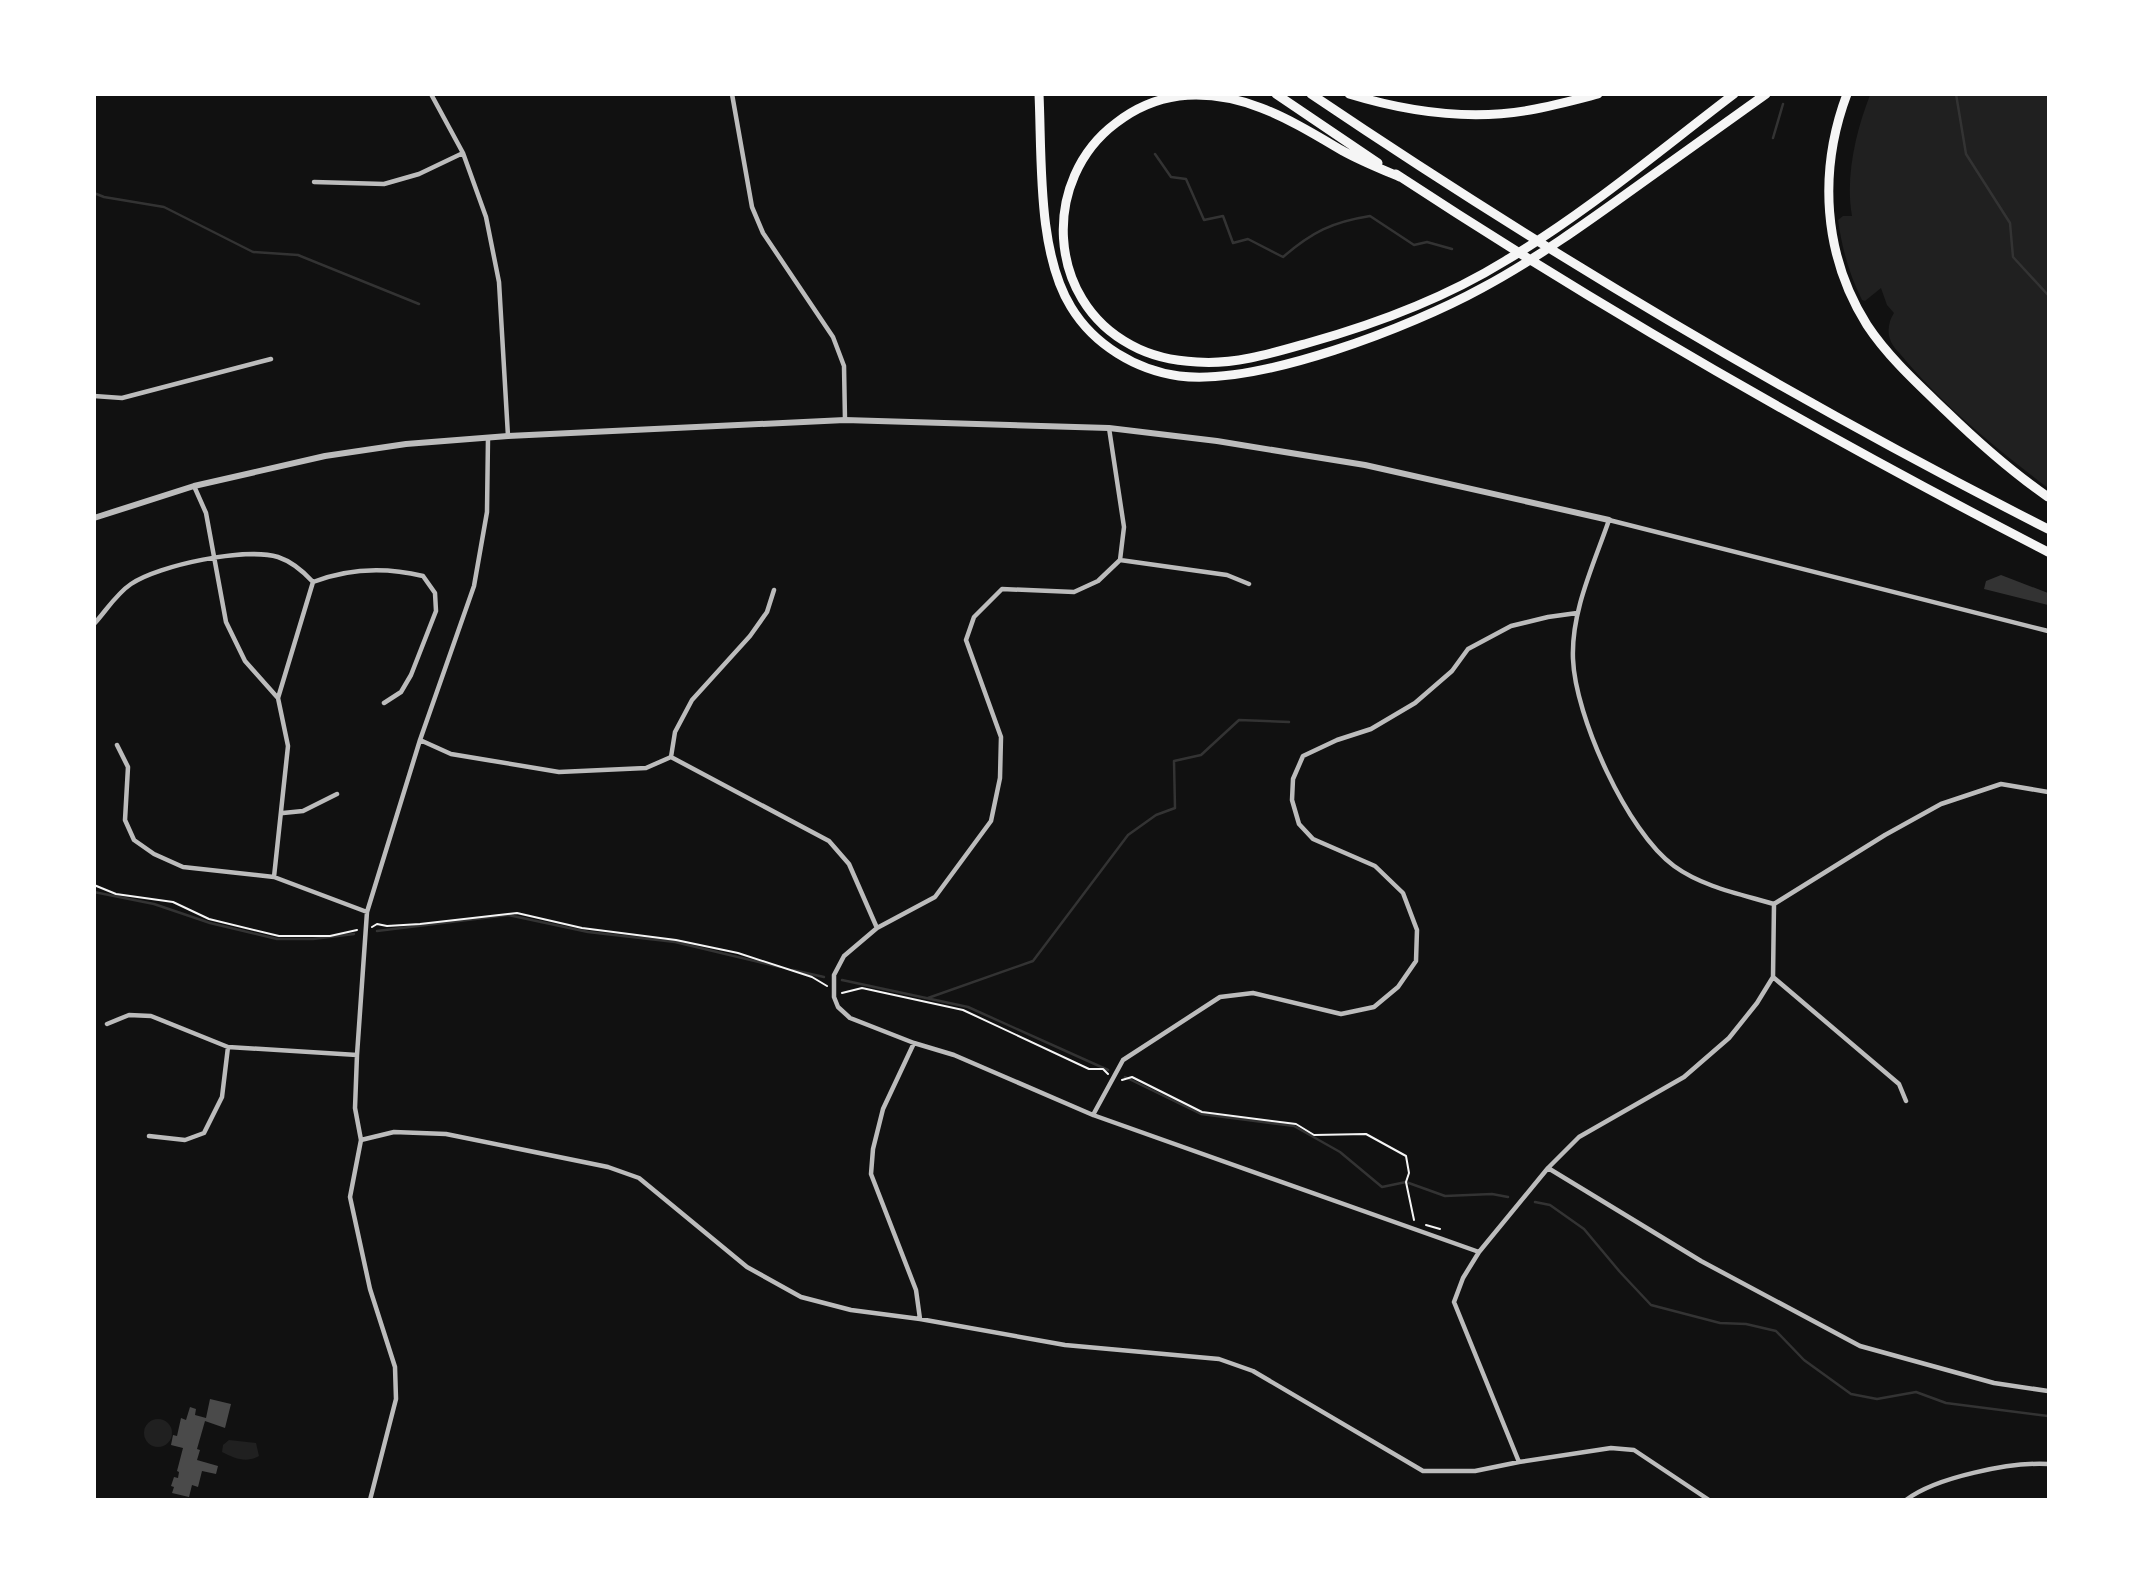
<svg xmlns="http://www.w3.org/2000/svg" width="2143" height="1594" font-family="'Sofia Sans Condensed',sans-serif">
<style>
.green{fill:#202020}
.water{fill:#333}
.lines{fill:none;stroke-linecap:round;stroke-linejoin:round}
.stream{stroke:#333;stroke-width:2.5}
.building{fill:#4a4a4a}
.path{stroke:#f5f5f5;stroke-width:2}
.minor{stroke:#bcbcbc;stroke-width:4.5}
.tertiary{stroke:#bcbcbc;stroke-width:6}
.motorway{stroke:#f5f5f5;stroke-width:9}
</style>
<rect width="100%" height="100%" fill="#111"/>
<!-- green -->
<path class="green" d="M1870 95H2048V488C1998 450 1947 409 1906 361 1901 354 1892 347 1890 339 1887 331 1889 320 1894 313L1887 305 1881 288 1865 301 1862 300C1849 274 1842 248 1838 220L1843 216H1852C1845 177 1856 131 1870 95Z
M144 1433a14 14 0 1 1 28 0a14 14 0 1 1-28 0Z
M229 1440 256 1443 259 1456C247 1463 235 1459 222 1452L223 1445Z"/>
<!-- water -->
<path class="water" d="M2001 575 2048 593V605L1984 589 1986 581Z"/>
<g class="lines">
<!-- stream -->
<path class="stream" d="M1956 94 1966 154 2010 223 2013 257 2048 295
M1773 138 1783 104
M1155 154 1171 177 1186 179 1204 220 1223 216 1233 243 1248 239 1283 257C1312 232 1332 222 1370 216L1414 245 1427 242 1452 249
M94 193 104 197 164 207 253 252 298 255 419 304
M94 892 154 904 210 923 277 939H313L354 934
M377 931 508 915 588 932 675 942 780 967
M793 970 824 977
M842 980 968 1007 1108 1070
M928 998 1033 961 1128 835 1156 815 1175 808 1174 761 1201 755 1239 720 1289 722
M1125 1077 1201 1114 1294 1126 1340 1152 1382 1187 1406 1182 1445 1196 1492 1194 1508 1197
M1535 1202 1550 1205 1584 1229 1620 1272 1651 1305 1720 1323 1746 1324 1776 1331 1804 1360 1851 1394 1877 1399 1916 1392 1946 1403 2048 1416"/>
</g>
<!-- building -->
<path class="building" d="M210 1399 231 1404 225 1428 205 1421 197 1449 200 1450 197 1460 218 1466 216 1474 202 1471 198 1487 192 1485 189 1497 172 1493 174 1487 171 1486 174 1477 178 1478 179 1472 177 1471 183 1448 171 1445 173 1435 177 1436 181 1418 186 1420 190 1407 196 1409 195 1415 206 1418Z"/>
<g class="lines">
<!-- path -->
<path class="path" d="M94 885 116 894 173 902 209 919 279 936H330L357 930
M372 927 377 924 387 926 420 924 517 913 582 928 676 940 738 953 812 977 827 986
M842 993 862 988 963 1010 1089 1069H1103L1108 1074
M1122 1080 1132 1077 1202 1112 1296 1124 1314 1135 1366 1134 1406 1156 1409 1173 1406 1182 1414 1220
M1426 1225 1440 1229"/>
<!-- minor -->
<path class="minor" d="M431 94 463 153 486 217 499 282 508 436
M732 94 752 207 763 233 833 337 844 366 845 420
M314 182 384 184 419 174 463 153
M94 396 122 398 271 359
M1109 428 1124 527 1120 560 1098 581 1074 592 1002 589 974 617 966 640 1001 737 1000 778 991 821 935 897 877 928 844 956 834 975V997L838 1007 850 1018 914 1043 954 1055 1093 1115 1479 1252
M194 486 206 513 226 622 245 661 277 697
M1120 560 1227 575 1249 584
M94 624C106 611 116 594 131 584 159 565 246 547 278 557 293 562 303 571 313 582
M2048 631 1609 520C1594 564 1571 611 1573 659 1575 716 1627 832 1674 866 1703 887 1740 894 1774 904L1885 835 1941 804 2001 784 2048 792
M420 740 451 754 559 772 646 768 671 757 829 841 849 864 877 928
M117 745 128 767 125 820 134 840 154 854 183 867 274 877 367 912
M671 757 675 732 692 700 750 636 767 612 774 590
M283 813 303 811 337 794
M274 877 288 746 278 698 313 582C349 568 386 567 423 576L435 593 436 611 411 675 401 692 384 703
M1773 977 1899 1084 1906 1101
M107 1024 129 1015 151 1016 228 1047 357 1055
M914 1043 883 1109 873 1149 871 1174 916 1290 920 1319
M1093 1115 1123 1060 1220 997 1253 993 1341 1014 1374 1007 1398 987 1416 961 1417 930 1403 893 1375 866 1313 839 1299 824 1292 800 1293 779 1303 756 1337 740 1371 729 1415 703 1452 671 1468 649 1511 626 1548 617 1577 613
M149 1136 185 1140 204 1133 222 1097 228 1047
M361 1140 355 1108 357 1055 367 912 420 740 474 586 487 512 488 438
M1548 1168 1701 1261 1860 1346 1994 1383 2048 1391
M1519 1462 1454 1302 1463 1278 1479 1252 1548 1168 1579 1137 1684 1077 1729 1038 1757 1003 1773 977 1774 904
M370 1500 396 1399 395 1367 370 1289 350 1197 361 1140 394 1132 446 1134 608 1167 639 1178 747 1267 801 1297 851 1310 920 1319 1065 1345 1219 1359 1253 1371 1423 1471H1475L1519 1462 1611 1448 1634 1450 1709 1500
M1906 1500C1936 1477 2011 1462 2048 1464"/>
<!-- tertiary -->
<path class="tertiary" d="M94 518 194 486 325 456 406 444 508 436 845 420 1109 428 1217 441 1365 465 1609 520"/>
<!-- motorway -->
<path class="motorway" d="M1039 94C1042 158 1037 252 1071 307 1094 345 1136 370 1179 376 1259 386 1411 327 1482 288 1536 259 1586 223 1636 187 1679 156 1723 125 1766 94
M1276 94 1378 163
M1311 94C1548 254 1794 400 2048 529
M1349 94C1408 112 1469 121 1530 110 1553 106 1575 100 1598 94
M1847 94C1818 171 1823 255 1867 325 1888 357 1919 385 1946 411 1978 442 2012 472 2048 497
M1396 174C1606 312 1825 437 2048 552
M1400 177C1381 169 1361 161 1343 151 1292 121 1242 89 1179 96 1157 99 1134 109 1116 123 1041 179 1046 300 1131 345 1151 356 1174 361 1197 362 1234 365 1273 353 1308 343 1376 324 1445 298 1505 261 1586 213 1659 151 1734 94"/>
</g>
<!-- border -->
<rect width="2143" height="1594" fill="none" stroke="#ffffff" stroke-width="192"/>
</svg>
